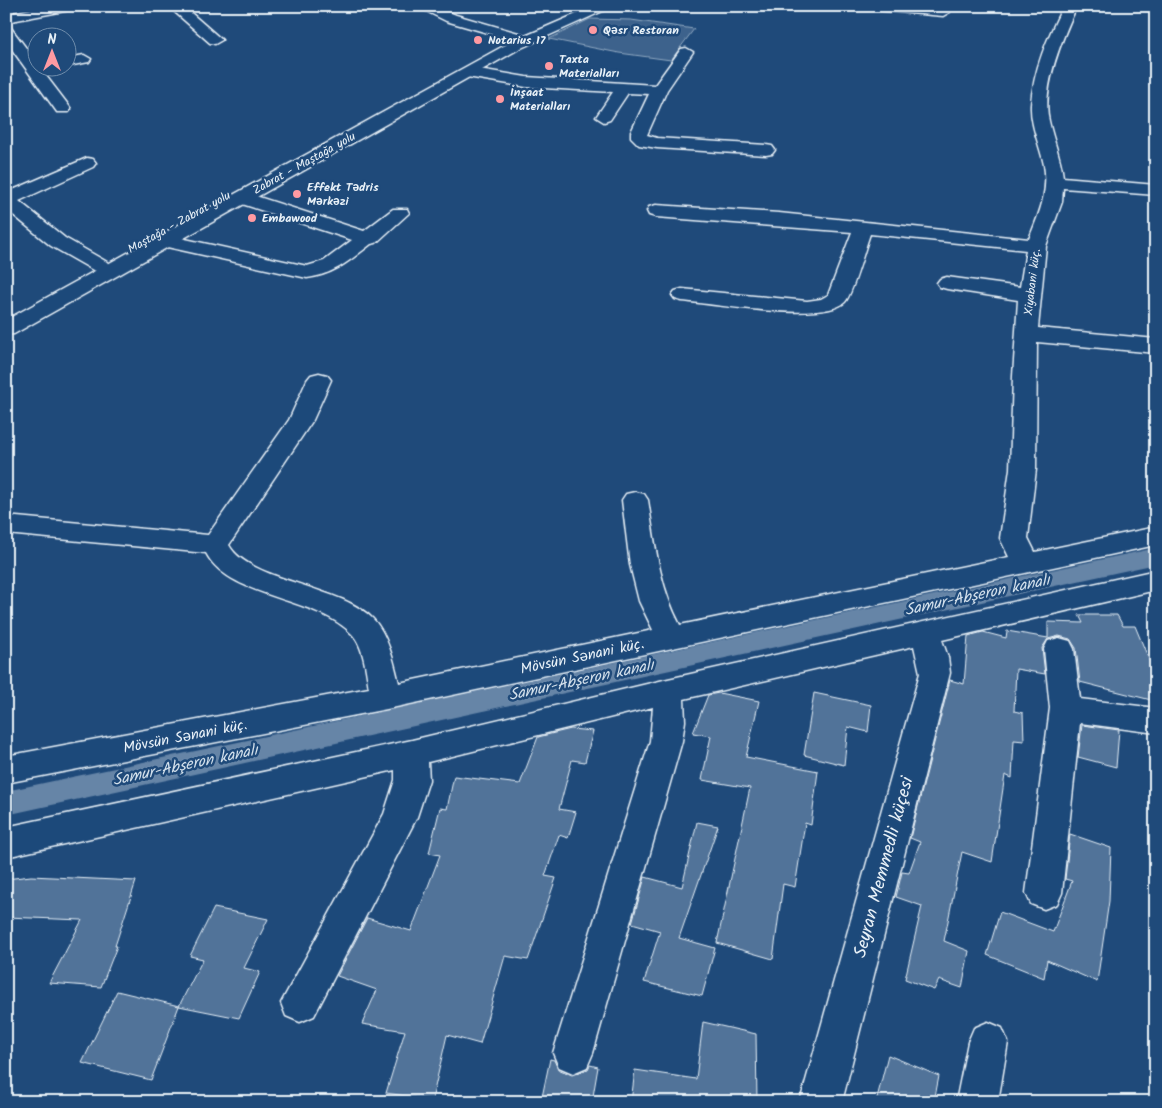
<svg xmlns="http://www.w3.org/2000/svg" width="1162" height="1108" font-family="Kalam,sans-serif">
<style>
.green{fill:#3c628c;stroke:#92aac2}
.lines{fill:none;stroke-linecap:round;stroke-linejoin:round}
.canal{fill:#6685a7;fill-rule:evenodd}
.building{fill:#517399;stroke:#e8f1f8}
.minor-casing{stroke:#e8f1f8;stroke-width:3}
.major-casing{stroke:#e8f1f8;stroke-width:3}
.minor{fill:#1f4a7a;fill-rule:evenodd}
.major{fill:#1f4a7a;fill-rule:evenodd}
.poi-dot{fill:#ff9aa2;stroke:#1f4a7a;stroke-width:2}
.labels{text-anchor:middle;stroke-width:5;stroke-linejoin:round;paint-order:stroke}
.far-poi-label{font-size:12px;font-weight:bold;fill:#e8f1f8;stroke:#1f4a7a;text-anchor:start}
.far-street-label{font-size:12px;fill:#e8f1f8;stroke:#1f4a7a}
.street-label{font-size:15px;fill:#e8f1f8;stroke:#1f4a7a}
.water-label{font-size:16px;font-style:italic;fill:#d4e1ec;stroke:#1f4a7a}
.near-street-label{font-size:18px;fill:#e8f1f8;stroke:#1f4a7a}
</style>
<rect width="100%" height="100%" fill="#1f4a7a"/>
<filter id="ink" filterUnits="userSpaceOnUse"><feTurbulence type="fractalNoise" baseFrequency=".02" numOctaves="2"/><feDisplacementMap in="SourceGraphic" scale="10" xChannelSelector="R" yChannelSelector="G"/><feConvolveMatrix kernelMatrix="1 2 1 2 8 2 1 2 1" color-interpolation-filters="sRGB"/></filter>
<g filter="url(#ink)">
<!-- green -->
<path class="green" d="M590 19 631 20 694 29 671 60 619 53 549 39Z"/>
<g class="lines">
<!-- canal -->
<path class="canal" d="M1156 548V564L6 815V791Z"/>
</g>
<!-- building -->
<path class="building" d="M1079 615H1117L1123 626H1135L1152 667 1151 700 1080 682 1076 648 1070 639 1059 636 1048 639 1042 648 1045 674 1016 669 1014 711 1023 713 1024 741 1014 740 1012 778 1005 775 992 862 962 852 944 941 969 951 962 988 939 980 934 990 905 979 922 906 896 897 902 872 909 873 920 842 910 838 950 680 964 684 968 636 983 632 1006 638 1007 631 1048 638V622L1083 623Z
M719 693 759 701 746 757 818 771 811 825 805 823 795 887 783 884 773 959 717 943 750 788 702 780 711 736 693 733 708 695Z
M814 693 871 705 868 732 848 727 844 765 804 755Z
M1082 725 1119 730 1116 767 1078 757Z
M571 729 593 731 585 762 572 760 559 809 576 812 568 838 559 835 545 876 556 878 528 960 505 956 480 1044 447 1035 432 1100 386 1093 405 1031 362 1024 377 990 337 976 367 918 411 931 440 855 429 853 440 808 447 809 454 776 520 784 538 737Z
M697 822 718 826 679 938 715 948 702 996 644 982 660 931 632 923 645 877 682 887Z
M1070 834 1111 848 1109 901 1097 982 1047 960 1044 978 987 955 1000 912 1053 932 1072 881 1065 879Z
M31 876 136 881 115 946H117L101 987 49 983 82 920 6 917V879Z
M214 908 268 919 244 968 260 972 239 1018 179 1006 203 959 190 956Z
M117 991 179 1006 151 1080 82 1063Z
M703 1022 756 1034 757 1102H631L635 1070 696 1079Z
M888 1055 939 1076 934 1102H876Z
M550 1059 554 1060 558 1069 572 1075 588 1069 590 1065 598 1067 592 1102H541Z"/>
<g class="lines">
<defs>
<path id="minor" d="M47 6H77L70 10 6 22V14Z
M168 6H183L222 40 215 44 210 43Z
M416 6H435L456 15 522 34 524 37 517 41 512 40 446 21Z
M869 6C884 6 941 2 950 12L943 16 876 10Z
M1063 6H1077C1063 36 1041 88 1049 121 1053 140 1061 158 1063 177L1156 185V195L1063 188 1062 202 1046 246 1038 328 1156 339V353L1037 342 1036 469 1028 538 1035 552 1156 527V545L387 709 6 783V756L369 688C366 671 364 647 352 634 316 596 230 599 206 553L6 534V516L208 535 289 420 307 380 311 375 319 373 327 375 331 380 313 420 229 545C248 581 342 586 373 619 388 635 394 662 399 683L653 630 639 601 630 565 622 500 626 494 635 492 644 494 648 500C655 544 659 585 680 625L1009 557 1000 538 1010 469 1013 376 1018 300 947 289 940 287 937 283 940 279 947 277 1020 287 1026 250 870 234C865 247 853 294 845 302 824 323 714 304 682 301L675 299 672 295 675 291 682 289 807 301 821 299 828 295 852 232 656 217 649 215 647 211 649 207 656 205 779 213 1029 239C1039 214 1049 192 1044 165 1040 145 1030 125 1031 105 1033 70 1048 37 1063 6Z
M6 27 11 28 38 64V68H40L69 106 71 109 69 112H57L6 41Z
M686 48 693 52 667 90 647 135 657 138 766 145 772 146 775 150 772 154 766 155 657 148 639 145 631 137V132L649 94 628 93 610 120 604 122 596 117 613 92 526 87 467 77 459 72 467 67 526 77 655 85 681 49Z
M84 55 91 59 89 62 68 66V58Z
M87 158 93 159 96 163 93 167 19 201 65 238 107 262 110 266 107 270 100 272 93 270 51 246 6 209V193Z
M243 192 364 231 393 209H407L409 213 376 243 371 244C349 261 335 274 307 278L167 247 160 245 157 241 160 237 167 235 307 266 324 261 352 240 236 202 234 198 236 194Z
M1156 570V590L942 640 948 657 950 673 842 1102H800L920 673 914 646 684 699 685 721 682 741 593 1053 587 1067 573 1073 559 1067 553 1053 650 741 653 707 428 762 429 780 417 817 314 1016 300 1022 286 1016 281 1003 384 814 395 780V770L6 857V827L412 740 668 679Z
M1059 638 1070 641 1074 649 1080 699 1156 708V733L1080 723 1062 893 1057 904 1044 909 1031 904 1026 893 1050 708 1044 649 1048 641Z
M988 1022 1002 1028 1008 1042 998 1102H956L968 1042 974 1028Z"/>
<path id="major" d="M595 6H614L519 49 14 334 6 335V320L509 43Z"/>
</defs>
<!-- minor casing -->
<use href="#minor" class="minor-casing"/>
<!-- major casing -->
<use href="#major" class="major-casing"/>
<!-- minor -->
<use href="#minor" class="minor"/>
<!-- major -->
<use href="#major" class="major"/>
</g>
</g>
<!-- markers -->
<g class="poi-dot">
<circle cx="593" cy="30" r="5"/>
<circle cx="478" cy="40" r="5"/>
<circle cx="549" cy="66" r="5"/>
<circle cx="500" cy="99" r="5"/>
<circle cx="297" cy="194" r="5"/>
<circle cx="252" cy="218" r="5"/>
</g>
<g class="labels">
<!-- far-poi labels -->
<g class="far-poi-label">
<text x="603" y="34">Qəsr Restoran</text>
<text x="488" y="44">Notarius 17</text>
<text x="559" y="63">Taxta<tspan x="559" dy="14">Materialları</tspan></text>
<text x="510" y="96">İnşaat<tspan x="510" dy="14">Materialları</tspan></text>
<text x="307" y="191">Effekt Tədris<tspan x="307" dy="14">Mərkəzi</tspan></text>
<text x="262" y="222">Embawood</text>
</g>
<!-- far-street labels -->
<g class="far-street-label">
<text transform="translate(304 163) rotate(-29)" y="4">Zabrat - Maştağa yolu</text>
<text transform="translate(179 222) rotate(-29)" y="4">Maştağa - Zabrat yolu</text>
<text transform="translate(1032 282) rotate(-83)" y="4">Xiyabani küç.</text>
</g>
<!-- street labels -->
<g class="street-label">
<text transform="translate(582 656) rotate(-12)" y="5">Mövsün Sənani küç.</text>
<text transform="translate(185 736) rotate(-11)" y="5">Mövsün Sənani küç.</text>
</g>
<!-- water labels -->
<g class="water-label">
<text transform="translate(977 594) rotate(-12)" y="6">Samur-Abşeron kanalı</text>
<text transform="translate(581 679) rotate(-12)" y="6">Samur-Abşeron kanalı</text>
<text transform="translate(185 764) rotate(-12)" y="6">Samur-Abşeron kanalı</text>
</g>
<!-- near-street labels -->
<g class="near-street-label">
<text transform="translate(883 867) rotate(-75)" y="6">Seyran Memmedli küçesi</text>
</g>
</g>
<!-- margin -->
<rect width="1162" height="1108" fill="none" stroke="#1f4a7a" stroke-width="25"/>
<rect x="12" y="12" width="1137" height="1083" fill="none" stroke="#e8f1f8" stroke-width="2" filter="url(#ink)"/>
<!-- north arrow -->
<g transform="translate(52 52)"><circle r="24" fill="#1f4a7a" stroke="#6f8dac"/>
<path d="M0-4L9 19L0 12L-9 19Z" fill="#ff9aa2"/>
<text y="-8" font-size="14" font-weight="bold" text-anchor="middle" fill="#e8f1f8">N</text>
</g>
</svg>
